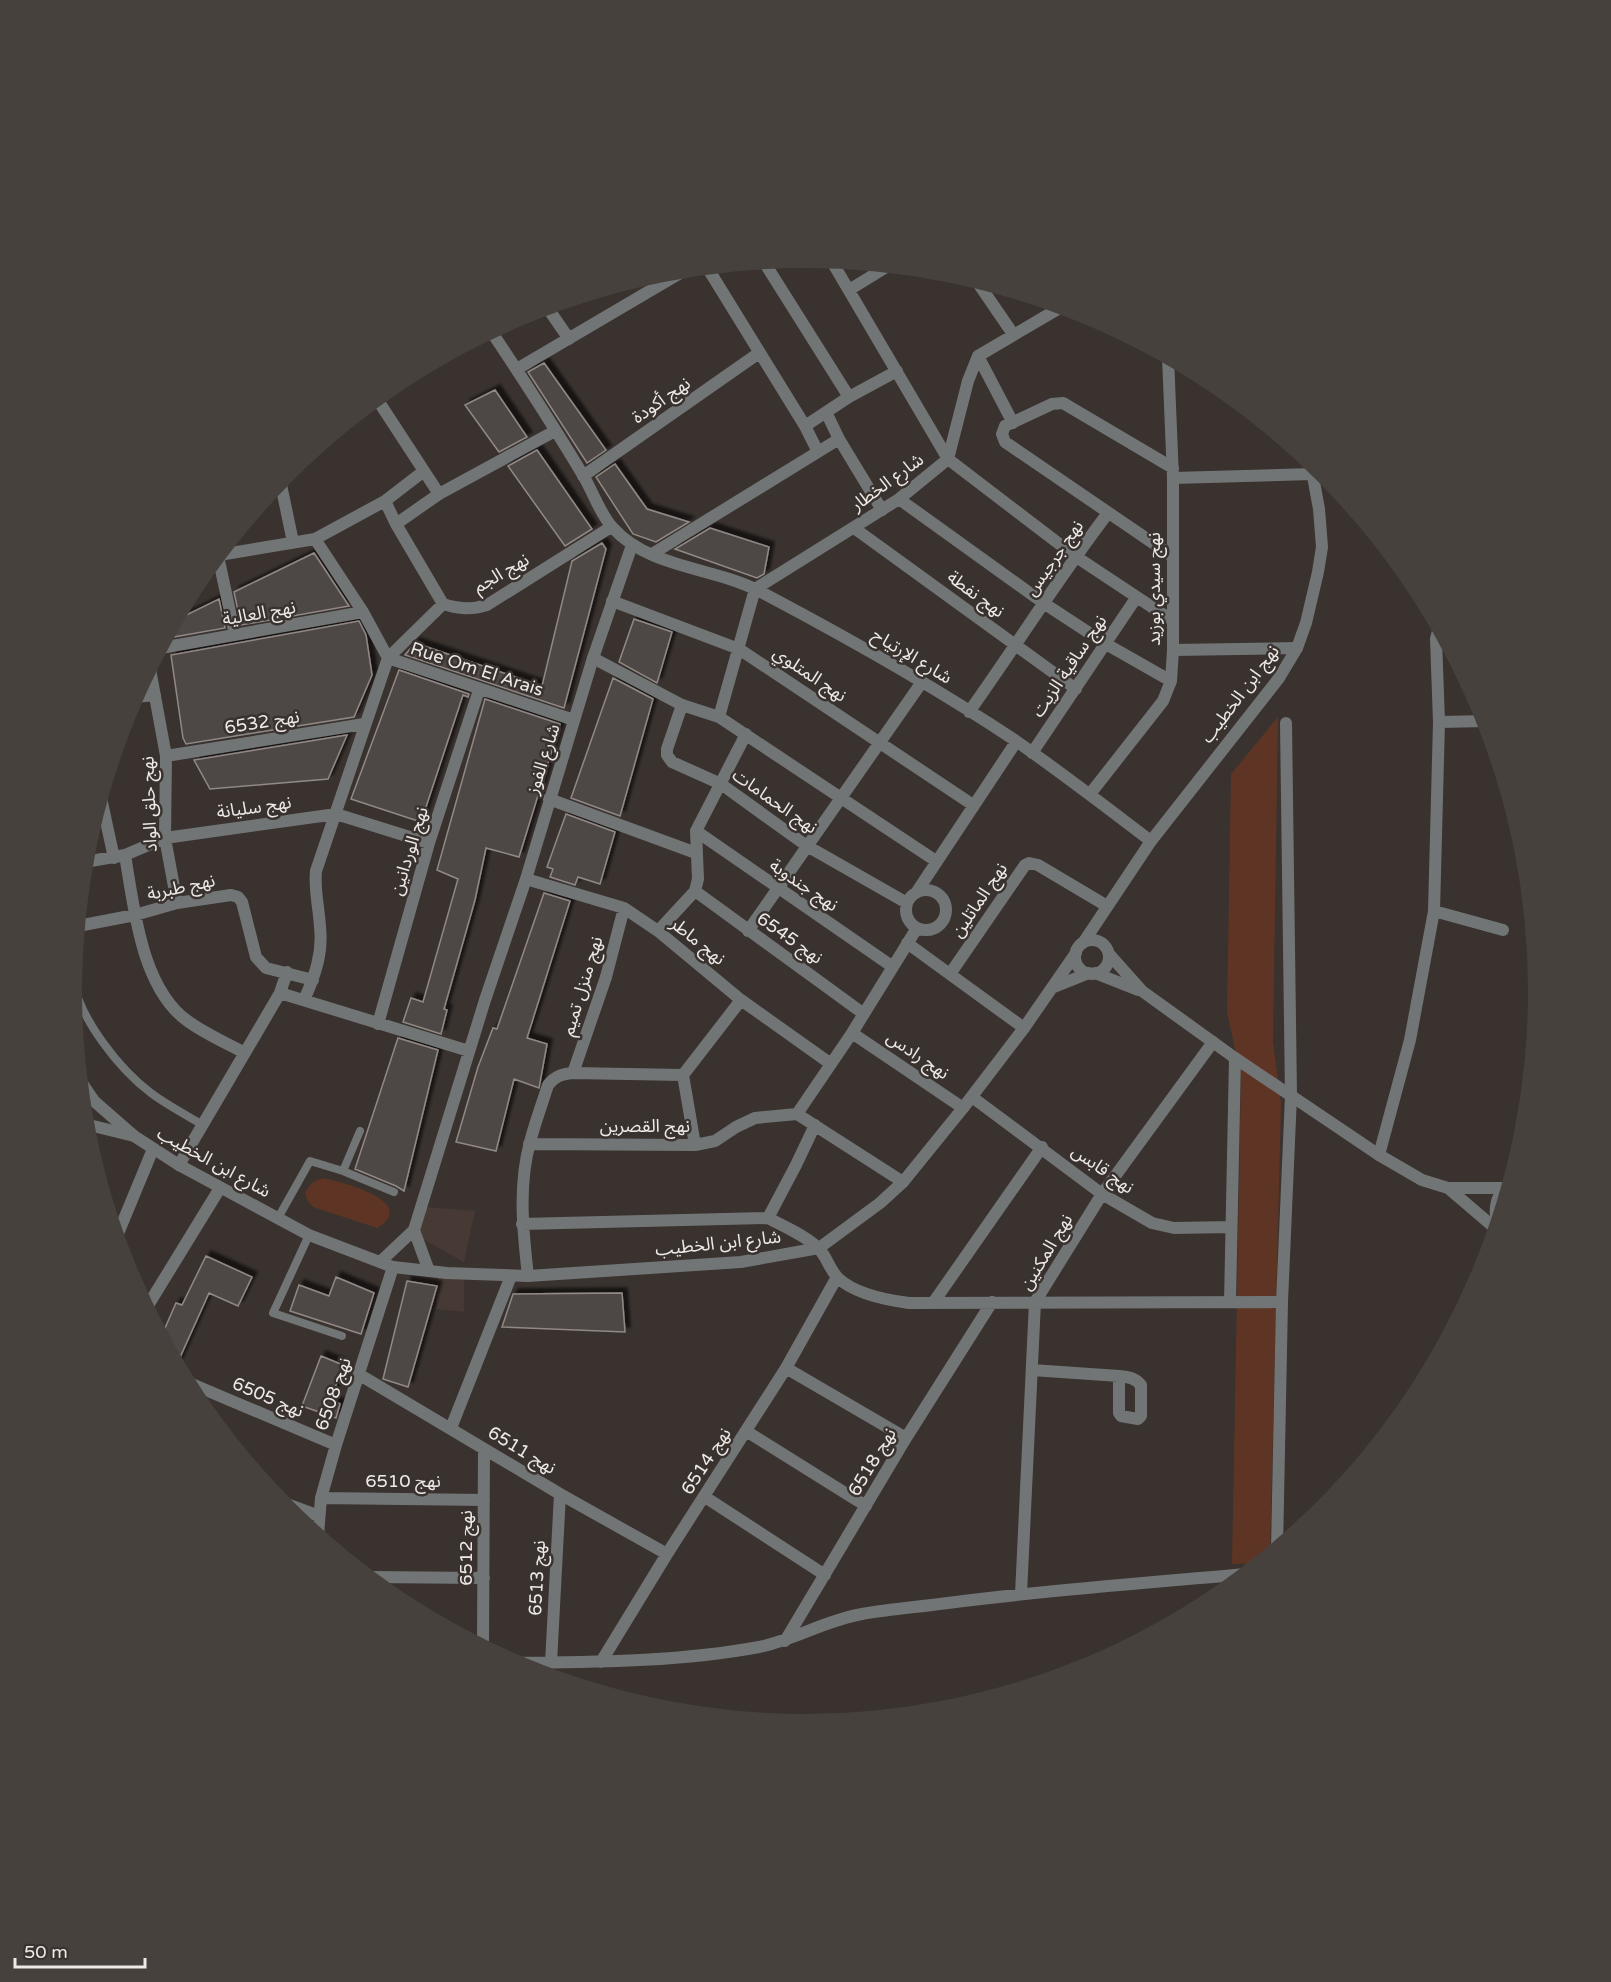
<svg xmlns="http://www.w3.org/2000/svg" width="1611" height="1982" font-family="'Varela Round','Noto Sans Arabic',sans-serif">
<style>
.built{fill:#473a35}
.grass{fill:#5e3524}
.building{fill:#4e4744;stroke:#918986;stroke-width:1.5;filter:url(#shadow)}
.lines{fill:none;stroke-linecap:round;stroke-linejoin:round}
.service{stroke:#727576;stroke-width:8}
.pedestrian{stroke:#727576;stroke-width:12}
.minor{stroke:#727576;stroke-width:12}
.tertiary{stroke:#727576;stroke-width:12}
.labels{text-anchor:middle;stroke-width:5;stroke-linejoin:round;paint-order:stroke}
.street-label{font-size:18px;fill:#ede9e7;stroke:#39322f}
</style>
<defs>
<filter id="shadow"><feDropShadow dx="5" dy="-5" stdDeviation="1.5" flood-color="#0009"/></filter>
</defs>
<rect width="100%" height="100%" fill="#39322f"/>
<!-- built -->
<path class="built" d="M425 1207 475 1211 464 1262 419 1237Z
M438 1275 464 1276V1312L436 1309Z"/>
<!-- grass -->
<path class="grass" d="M1278 717 1273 1041 1281 1104 1270 1554 1260 1563 1232 1564 1241 1077 1227 1012 1231 774Z
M322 1178C340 1181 421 1202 377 1228L313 1207 307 1200 305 1192 313 1182Z"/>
<!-- building -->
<path class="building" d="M544 363 606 450 587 463 528 372Z
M495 390 527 437 499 452 465 405Z
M537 450 592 529 565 546 508 466Z
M615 464 647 509 689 522 656 542 633 534 596 477Z
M710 528 769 547 764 574 757 578 675 549Z
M602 543 606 549 564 708 405 655 415 643 542 686 572 561Z
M314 553 349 606 241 625 234 592Z
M219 599 225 628 168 638V635L176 620Z
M634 619 672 632 657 683 619 662Z
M359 621 366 635 372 675 354 717 186 744 183 738 171 655Z
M399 670 469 694 468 697 463 695 421 822 351 799Z
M613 678 653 699 620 816 571 798Z
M485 699 560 724 519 857 486 848 475 900 444 1009 447 1010 441 1034 403 1022 411 998 423 1002 458 879 437 870Z
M347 735 328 779 210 789 194 760Z
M566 814 615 832 600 884 578 877 575 885 550 877 553 869 547 867Z
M544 893 570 901 527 1038 547 1044 539 1088 514 1079 496 1151 456 1142 478 1067 493 1028 497 1029Z
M398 1038 438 1050 404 1191 396 1186 355 1169Z
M206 1256 252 1277 238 1306 209 1293 177 1364 162 1335 176 1303 182 1305Z
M336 1277 374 1293 361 1334 290 1311 299 1285 329 1296Z
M407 1281 437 1286 408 1387 383 1379Z
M622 1293 625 1332 502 1327 513 1294Z
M321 1356 343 1365 331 1400 340 1404 336 1418 302 1406Z"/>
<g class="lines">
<!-- service -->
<path class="service" d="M73 980C80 1019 119 1069 151 1093 167 1105 186 1115 203 1125
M343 1171 360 1131
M278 1218 310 1161 343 1171 394 1192
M309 1235 273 1313 342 1336"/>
<!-- pedestrian -->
<path class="pedestrian" d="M1173 478 1313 474
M1173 650 1297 648
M593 658 682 705
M549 799 696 853
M573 1073 606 977
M451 1428 511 1276"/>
<!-- minor -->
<path class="minor" d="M831 260 948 459 1075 556 1173 621
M764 262 849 397
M707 267 805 426 818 452
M976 280 1013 334
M849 290 888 266
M547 307 569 339
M491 331C523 379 555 428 584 477 593 492 601 516 613 528 650 569 715 567 761 592 848 638 934 686 1016 741 1062 773 1106 807 1151 841
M978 356 1013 423
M517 369 687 269
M377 399 439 494
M826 412 839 439 882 510
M805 426 849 397 897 371
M583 476 759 353
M280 480 293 542
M899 499 1045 604 1106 644 1171 681
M385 501 396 524 443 604C459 609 471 610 487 605L611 527
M396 524 439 494 555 431
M854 528 1076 689
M315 539 385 501 424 471
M652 554 839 439
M219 555 315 539 363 612 388 658 574 720
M218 556 235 635
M1172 556 1005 442 1002 434 1005 426 1052 404 1063 403 1173 468
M612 601 739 649 973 805
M161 648 363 612
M150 669 166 756 165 838 177 903
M135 697 155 695
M969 712C1016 646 1059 577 1108 513
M719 717 755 589 899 499 948 459 968 381 978 356 1063 306
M1439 722 1487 721
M1032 753 1136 598
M166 756 364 724
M1090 794 1163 701 1171 681 1173 650V478L1168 357
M101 798 114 858
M696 831 893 967
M125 855C134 907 141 989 189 1022 206 1034 226 1043 245 1053
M85 862 125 855 165 838 336 814 429 843
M526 879 624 908 658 931 741 1000 831 1064
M906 910a20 20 0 1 1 40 0a20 20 0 1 1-40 0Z
M695 891 864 1014
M916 893 1016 742
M907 903 807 846 721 784 672 762 667 755V749L682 705 719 717 936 861
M1434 911 1503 930
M78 926 135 915 177 903 231 895 238 897 242 902 256 957 266 968 313 980
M658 931 695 891 698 879 696 831 746 734
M748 931 922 682
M907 943 1024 1028
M950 974 1025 865 1029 863 1038 865 1107 906
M606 977 624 908
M280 993 469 1051
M304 1000C315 976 323 953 320 927 319 908 314 889 316 871L388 658 443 604
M378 1024 429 843 479 690
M852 1033 963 1108
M972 1097 1102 1194 1152 1223 1174 1228 1230 1227
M85 1124 134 1136
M529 1144 695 1145 715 1141 736 1127 755 1118 797 1114
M695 1145 683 1075 741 1000
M1379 1155 1410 1040 1434 911 1439 722 1436 639 1439 627
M179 1165 280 993 287 972
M903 1182 797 1114 852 1033 917 928
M768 1218 796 1165 815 1125
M522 1224 768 1218C783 1226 809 1237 820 1250 827 1258 830 1270 838 1278 855 1294 886 1300 909 1303L1282 1302
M1497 1224C1494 1209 1496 1194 1509 1185
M414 1230 429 1271
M117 1236 153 1149
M380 1262 414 1230 485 1000 526 879 593 658 632 545
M528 1276C523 1232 518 1186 530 1142 535 1123 542 1104 548 1085 555 1076 562 1074 573 1073L683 1075
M1473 1290 1479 1271 1487 1258
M1230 1302 1235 1058
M933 1303 1042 1147
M147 1307 220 1188
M786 1368 906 1438
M1032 1370 1119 1376C1129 1377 1135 1378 1141 1385V1416L1138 1419 1121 1416 1119 1413V1376
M360 1375 560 1494 667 1554
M187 1382 336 1445
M746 1431 866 1506
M705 1497 825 1575
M321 1498 484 1500
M281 1502 319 1516
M318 1535 321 1498 336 1445 393 1267
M1277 1549 1282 1302 1291 1096 1286 723
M369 1577 484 1578
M1021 1594 1035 1302 1102 1194 1213 1042
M785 1641 906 1438 992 1302
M483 1646 484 1449
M601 1662 667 1554 786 1368 837 1277
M514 1663C596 1662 678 1662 759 1647 794 1640 826 1620 862 1614 890 1609 919 1607 948 1603 1047 1590 1146 1583 1246 1574
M551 1663 560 1494"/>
<!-- tertiary -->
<path class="tertiary" d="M1075 957a17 17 0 1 1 34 0a17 17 0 1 1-34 0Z
M1083 943 1151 841 1279 678 1297 648 1306 623 1318 572 1322 547 1319 509 1310 460
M1109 954 1142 991 1235 1058 1379 1155 1422 1180 1448 1188
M1095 973 1138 990
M1054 987 1089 973
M81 1082 94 1101 134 1136 179 1165 309 1235 393 1267 447 1273 528 1276 741 1262 819 1248 880 1203 903 1182 963 1108 1024 1028 1076 953
M1496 1229 1448 1188H1505"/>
</g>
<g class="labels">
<!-- street labels -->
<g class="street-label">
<text transform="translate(661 400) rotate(-35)" y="6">نهج أكودة</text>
<text transform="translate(887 482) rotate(-36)" y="6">شارع الخطار</text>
<text transform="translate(1054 558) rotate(-55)" y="6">نهج جرجيس</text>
<text transform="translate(501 573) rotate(-30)" y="6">نهج الجم</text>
<text transform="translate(1154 589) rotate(-90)" y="6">نهج سيدي بوزيد</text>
<text transform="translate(976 594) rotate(36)" y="6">نهج نفطة</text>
<text transform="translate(259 613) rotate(-10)" y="6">نهج العالية</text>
<text transform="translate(912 656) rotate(31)" y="6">شارع الإرتياح</text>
<text transform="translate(1069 666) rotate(-56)" y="6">نهج ساقية الزيت</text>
<text transform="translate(477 669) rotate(18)" y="6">Rue Om El Arais</text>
<text transform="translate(810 674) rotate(34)" y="6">نهج المتلوي</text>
<text transform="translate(1240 694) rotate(-53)" y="6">نهج ابن الخطيب</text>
<text transform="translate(262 722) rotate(-9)" y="6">نهج 6532</text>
<text transform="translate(543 759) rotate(-72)" y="6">شارع الفوز</text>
<text transform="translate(775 801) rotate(35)" y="6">نهج الحمامات</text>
<text transform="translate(149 804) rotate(-92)" y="6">نهج حلق الواد</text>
<text transform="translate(254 807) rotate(-8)" y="6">نهج سليانة</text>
<text transform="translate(409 851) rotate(-73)" y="6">نهج الوردانين</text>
<text transform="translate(804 885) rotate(34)" y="6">نهج جندوبة</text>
<text transform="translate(181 887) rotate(-12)" y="6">نهج طبربة</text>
<text transform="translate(979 900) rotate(-56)" y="6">نهج الماتلين</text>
<text transform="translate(790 938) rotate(35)" y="6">نهج 6545</text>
<text transform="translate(698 941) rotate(39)" y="6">نهج ماطر</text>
<text transform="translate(582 986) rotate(-73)" y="6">نهج منزل تميم</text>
<text transform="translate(918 1055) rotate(34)" y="6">نهج رادس</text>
<text x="645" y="1132">نهج القصرين</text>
<text transform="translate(214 1162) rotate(29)" y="6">شارع ابن الخطيب</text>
<text transform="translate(1103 1169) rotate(35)" y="6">نهج قابس</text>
<text transform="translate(718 1243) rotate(-6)" y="6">شارع ابن الخطيب</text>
<text transform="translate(1046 1252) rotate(-59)" y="6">نهج المكنين</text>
<text transform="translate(333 1394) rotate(-71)" y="6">نهج 6508</text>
<text transform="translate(268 1397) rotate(23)" y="6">نهج 6505</text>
<text transform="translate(522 1450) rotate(31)" y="6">نهج 6511</text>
<text transform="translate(706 1461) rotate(-57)" y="6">نهج 6514</text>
<text transform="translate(872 1462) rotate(-59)" y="6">نهج 6518</text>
<text x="403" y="1487">نهج 6510</text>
<text transform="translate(466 1548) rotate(-90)" y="6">نهج 6512</text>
<text transform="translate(537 1578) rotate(-87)" y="6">نهج 6513</text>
</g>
</g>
<!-- crop -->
<path d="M0 0H1611V1982H0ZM82 991a723 723 0 1 1 1446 0a723 723 0 1 1-1446 0Z" fill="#47413e" fill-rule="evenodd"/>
<!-- scale -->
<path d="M15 1958v9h130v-9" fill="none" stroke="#ede9e7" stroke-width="3"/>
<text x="24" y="1958" font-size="18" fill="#ede9e7" stroke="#39322f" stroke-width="4.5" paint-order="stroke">50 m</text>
</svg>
